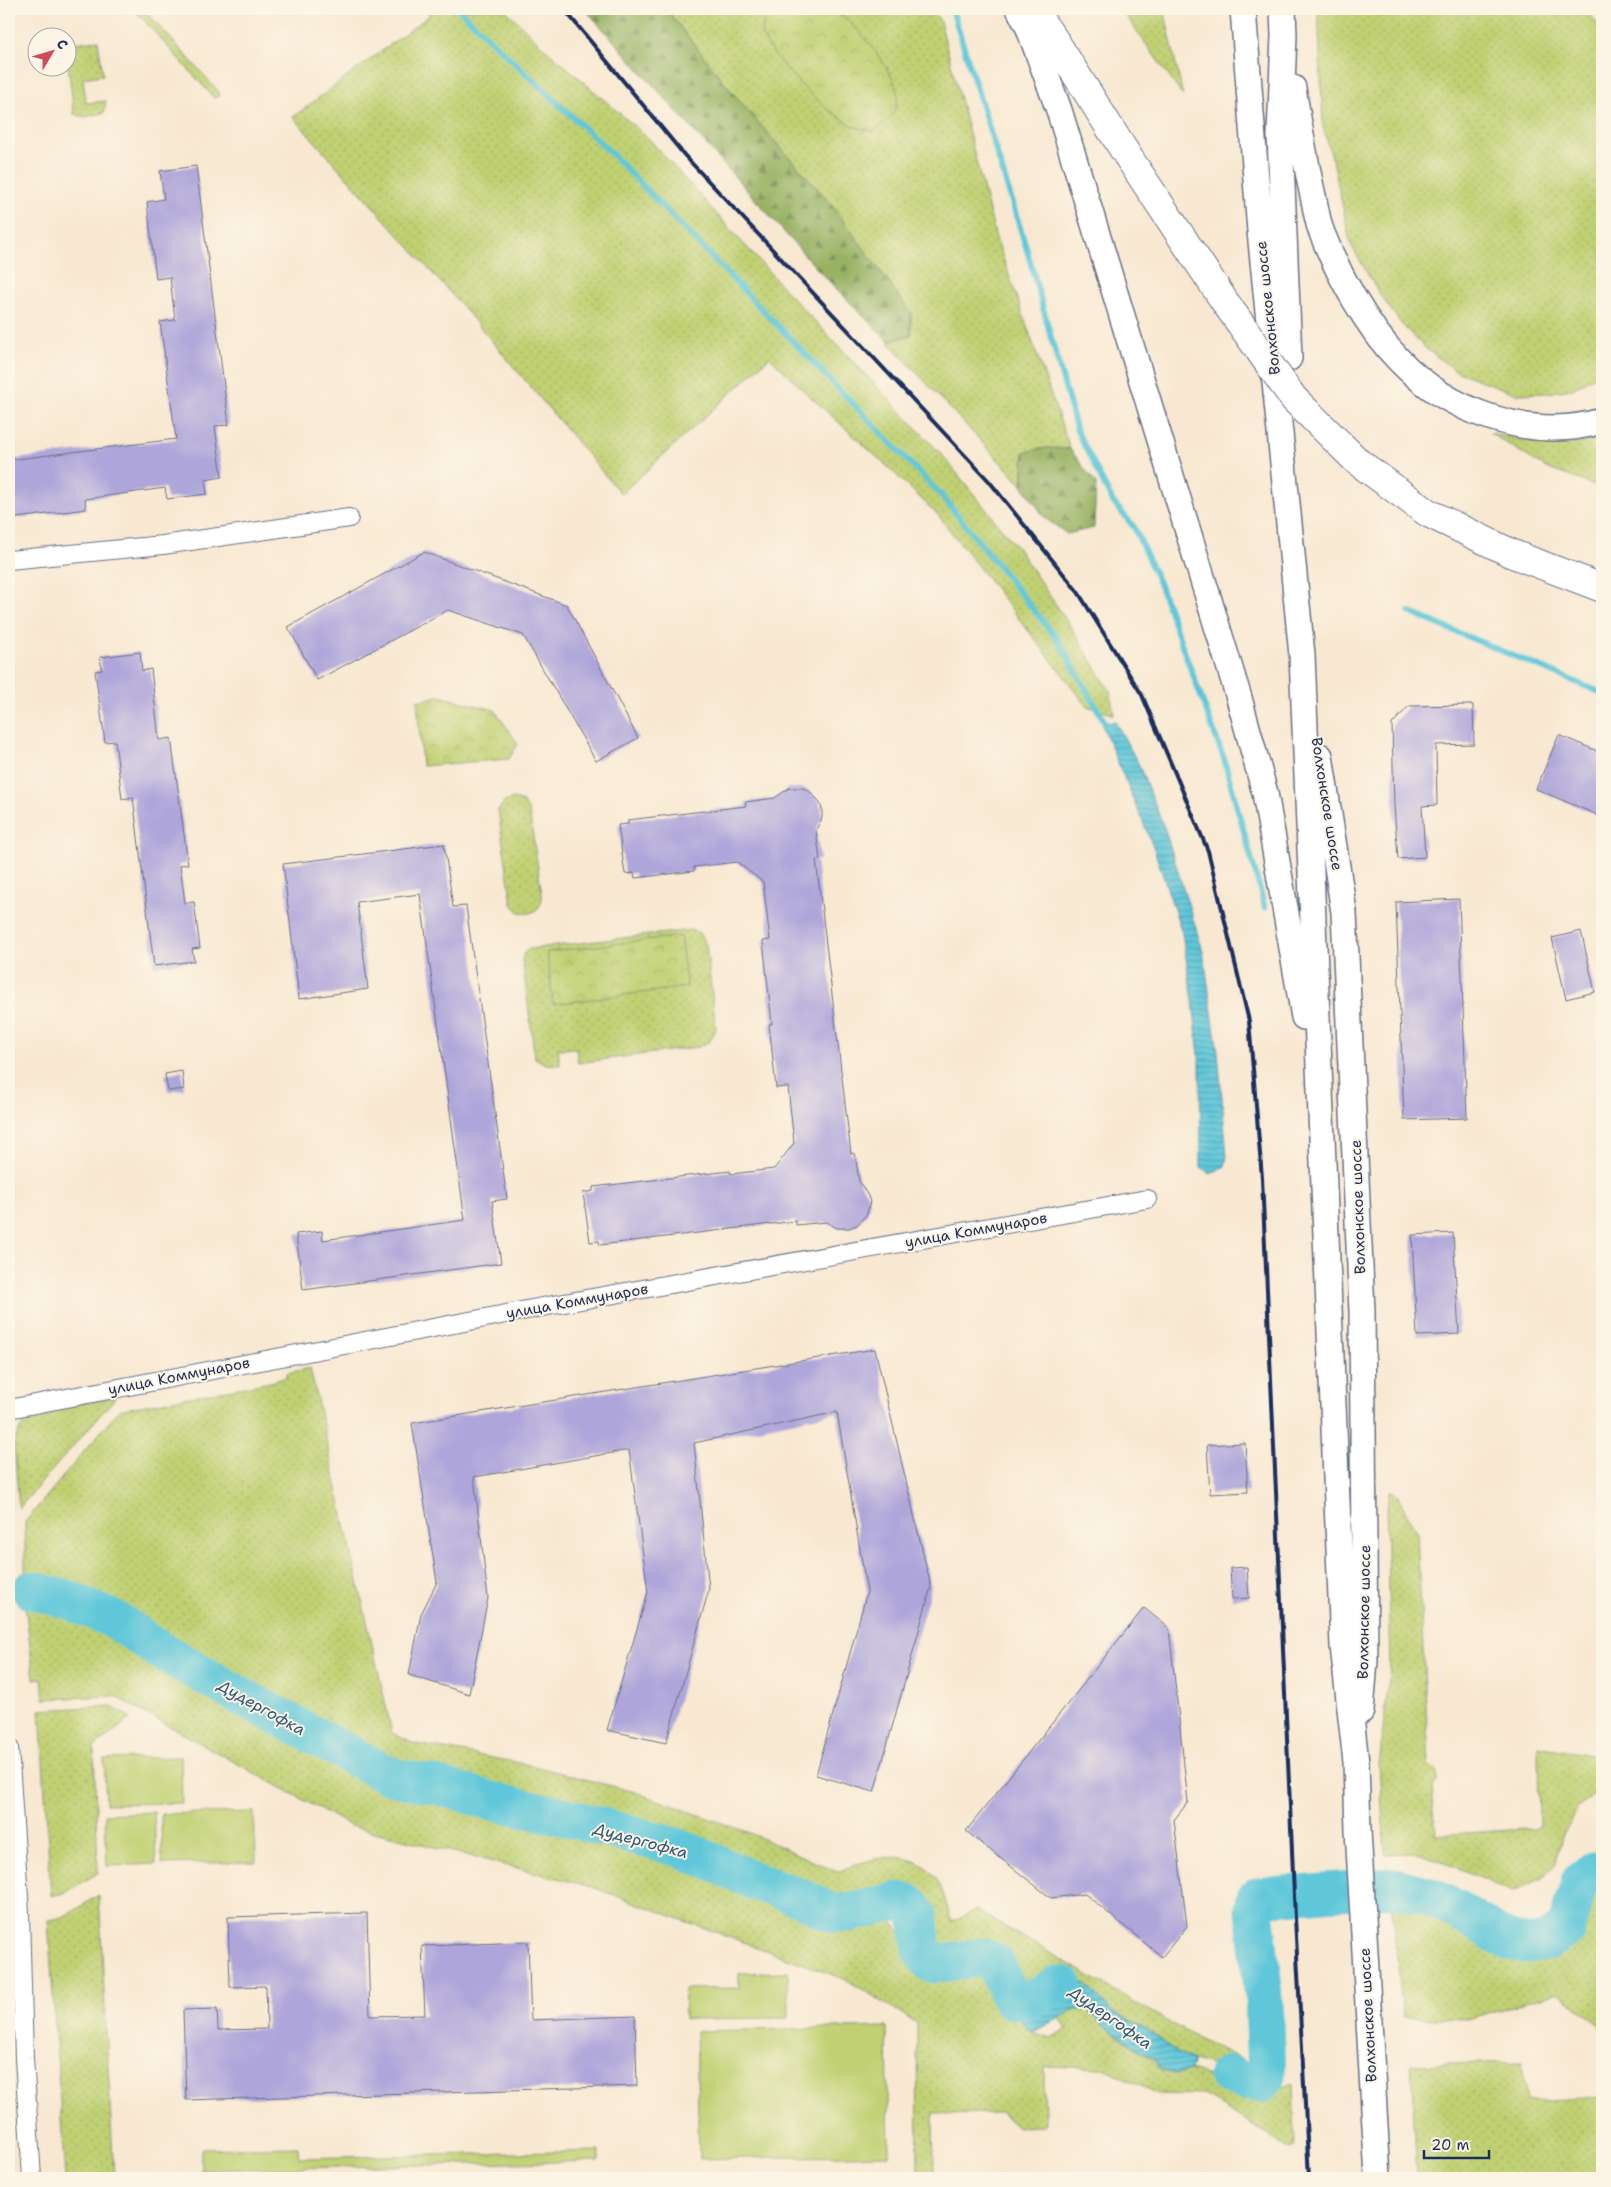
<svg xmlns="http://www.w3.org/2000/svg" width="1611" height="2187" font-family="'Shantell Sans',sans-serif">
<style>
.grass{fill:url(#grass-dots);stroke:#6e8068}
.forest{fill:url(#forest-firs);stroke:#5a7061}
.park{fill:url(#park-crowns);stroke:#6e8068}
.garden{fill:#c0d072;stroke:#6e8068}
.water{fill:url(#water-rules);stroke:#3c7b9c}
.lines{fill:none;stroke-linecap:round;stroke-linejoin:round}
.stream{stroke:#5ec7d9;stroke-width:6}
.river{stroke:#5ec7d9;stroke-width:39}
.building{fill:#aea5da}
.minor-casing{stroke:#687086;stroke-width:20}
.secondary-casing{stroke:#687086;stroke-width:28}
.trunk-casing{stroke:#687086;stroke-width:30}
.minor{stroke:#fff;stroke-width:18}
.secondary{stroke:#fff;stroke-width:25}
.trunk{stroke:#fff;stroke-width:28}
.rail{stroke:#1b2f5e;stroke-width:4}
.trunk-bridge-casing{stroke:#687086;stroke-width:30;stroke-linecap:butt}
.trunk-bridge{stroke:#fff;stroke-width:28}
.labels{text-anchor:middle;stroke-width:4;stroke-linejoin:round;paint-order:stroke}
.street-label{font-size:15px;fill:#1b2f5e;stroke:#fcf5e5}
.water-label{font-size:16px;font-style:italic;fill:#2c557d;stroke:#fcf5e5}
</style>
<defs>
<pattern id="grass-dots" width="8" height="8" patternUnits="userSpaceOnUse" patternTransform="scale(1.25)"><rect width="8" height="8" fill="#c0d072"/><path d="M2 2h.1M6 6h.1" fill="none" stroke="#a4b365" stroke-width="1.8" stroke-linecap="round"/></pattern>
<pattern id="forest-firs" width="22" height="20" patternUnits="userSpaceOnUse" patternTransform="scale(1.25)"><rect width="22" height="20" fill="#98b264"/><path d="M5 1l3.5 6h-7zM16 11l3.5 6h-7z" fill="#7b9156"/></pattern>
<pattern id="park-crowns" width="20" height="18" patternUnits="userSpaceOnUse" patternTransform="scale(1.25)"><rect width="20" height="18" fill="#c0d072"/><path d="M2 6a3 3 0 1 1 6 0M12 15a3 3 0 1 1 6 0" fill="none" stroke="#a4b365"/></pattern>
<pattern id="water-rules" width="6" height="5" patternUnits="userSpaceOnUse" patternTransform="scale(1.25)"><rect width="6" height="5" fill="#5ec7d9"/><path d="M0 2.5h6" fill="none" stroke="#4da2b3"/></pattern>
</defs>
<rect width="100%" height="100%" fill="#fcf5e5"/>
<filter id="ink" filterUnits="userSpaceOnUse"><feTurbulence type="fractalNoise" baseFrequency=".02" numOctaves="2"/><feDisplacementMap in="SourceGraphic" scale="10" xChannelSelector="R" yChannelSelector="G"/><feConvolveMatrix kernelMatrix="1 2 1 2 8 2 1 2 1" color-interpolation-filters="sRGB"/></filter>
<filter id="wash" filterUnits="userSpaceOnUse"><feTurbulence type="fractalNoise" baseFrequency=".0096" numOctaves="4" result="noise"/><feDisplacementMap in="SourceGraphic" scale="20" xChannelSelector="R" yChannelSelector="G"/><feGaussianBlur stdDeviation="1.12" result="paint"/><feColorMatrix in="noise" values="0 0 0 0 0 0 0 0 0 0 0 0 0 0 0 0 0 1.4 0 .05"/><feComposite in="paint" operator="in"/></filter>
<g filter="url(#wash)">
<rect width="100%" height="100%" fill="#f8e8d1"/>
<!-- grass -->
<path class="grass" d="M134 9H144L220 93 218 97 214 98Z
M425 9H505L540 44 648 138 788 293 943 456 1018 549 1073 630 1110 691 1114 715 1087 706 938 515 889 468 802 389 770 357 621 494 469 314 293 117 430 15Z
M666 9H933L940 21 996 238 1070 449 1046 448 1024 452 1022 485 888 342 911 335V313L831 204 740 102Z
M1121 9H1164L1183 96Z
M1318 9H1586L1602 30V371L1600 373 1573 389 1547 393 1517 394 1458 372 1425 348 1402 325 1378 292 1350 243 1334 165 1323 127Z
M98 40 103 75 83 78 86 103 106 101 104 113 84 117 74 114 68 65V44Z
M1490 433C1526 441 1566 449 1602 439V488L1546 468Z
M514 799 523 802 529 811 542 894C544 913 522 921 512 904L498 810 504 802Z
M692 930 699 933 706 945 716 1029 710 1041 698 1047 578 1063 576 1048 558 1049 560 1065 546 1064 535 1058 522 959 524 953 529 949Z
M310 1368 392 1733 412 1743 530 1765 635 1792 750 1833 837 1872C869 1858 912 1845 936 1878 944 1890 947 1909 952 1922L976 1910 1186 2032 1259 2068 1254 2076 1193 2060 1172 2049 1150 2031 1114 2013 1086 1985 1055 1978C1041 1987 1032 1995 1015 1991L1000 1959 985 1950 945 1960 931 1955 919 1905 897 1893 846 1911 660 1833 607 1812 419 1774 366 1755 89 1602 25 1582V1522L119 1410 271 1382 287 1377V1373Z
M116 1397 19 1508 14 1444 19 1431 27 1419 40 1411Z
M1390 1490 1397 1495 1417 1533 1429 1765 1437 1771 1438 1781 1432 1787 1436 1835 1539 1828 1538 1746 1602 1757V1788L1578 1808 1562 1837 1556 1863 1543 1878 1513 1892 1453 1866 1413 1853 1385 1854 1379 1765 1390 1668 1386 1508Z
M24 1595 78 1607 369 1773 406 1786 676 1854 816 1915 832 1919 854 1916 881 1917 893 1923 904 1936 915 1959 931 1968 979 1964 995 1971 1011 2006 1027 2030 1051 2038 1067 2029 1060 2017 1072 2011 1085 2009 1105 2027 1175 2074 1190 2070 1263 2093 1293 2084 1295 2146 1289 2148 1204 2095 1158 2094 1102 2068 1044 2066 1045 2126 1018 2127 1000 2113 933 2114 934 2178H918L917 2023 852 1983 836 1976 592 1887 351 1826 114 1696 44 1699 42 1678 34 1679Z
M110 1706 131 1718 94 1747 98 1873 64 1893 51 1896 40 1710Z
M1591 1880 1602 1883V2026L1558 1993 1467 2019 1403 2017 1391 1899 1446 1914 1480 1941 1509 1956 1532 1957 1556 1950 1577 1924Z
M99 1895 114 2178H65L48 1920C68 1919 82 1904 99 1895Z
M1522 2062 1527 2101 1602 2097V2178H1417L1411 2065Z"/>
<!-- forest -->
<path class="forest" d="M585 9H666L740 102 831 204 911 313V335L888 341 818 270Z
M1046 448 1070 449 1096 484 1094 528 1067 534 1045 518 1022 485 1024 452Z"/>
<!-- park -->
<path class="park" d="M772 9C786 9 819 6 830 9 850 14 893 70 897 91 900 110 889 122 874 131L854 127 826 108 799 83 776 57 761 35 764 21Z
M439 696 495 710 518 744 509 759 422 766 417 701Z
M680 936 687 987 553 1004 547 952Z"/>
<!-- garden -->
<path class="garden" d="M181 1757 182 1803 106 1804 104 1759Z
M154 1812 156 1864 107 1866 105 1814Z
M254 1812 256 1862 162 1864 161 1814Z
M788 1972 789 2018 685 2019 684 1989 739 1988V1973Z
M887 2027 889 2155 699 2159 696 2031Z
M298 2147 299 2158 599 2151V2161L201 2170V2149Z"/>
<!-- water -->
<path class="water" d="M1115 721 1138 763 1164 827 1203 951 1218 1052 1227 1156 1225 1166 1210 1174 1201 1167 1200 1064 1193 1001 1182 933 1153 846 1102 725Z
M1067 1974 1086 1985 1114 2013 1150 2031 1172 2049 1193 2060 1190 2070 1175 2074 1160 2070 1154 2059 1105 2027 1085 2009 1072 2011 1035 2031 1027 2030 1011 2006 1015 1991C1035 1996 1049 1981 1067 1974Z"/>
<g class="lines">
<!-- stream -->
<path class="stream" d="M459 9C508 59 561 105 612 154L942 496 1058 640 1110 731
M952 9 1027 250 1077 431 1113 502 1134 527 1159 583 1224 759 1265 908
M1409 612 1602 693
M1255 1890 1256 1897"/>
<!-- river -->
<path class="river" d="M31 1590 69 1600 117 1621 158 1649 242 1697 390 1776 439 1786 496 1802 562 1816 683 1849 755 1881 802 1898 831 1913H849L898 1901 910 1904 918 1915 922 1951 929 1962 934 1964 983 1957 995 1963 1011 1999C1029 2006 1043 1992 1058 1985H1063
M1228 2075 1243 2081 1261 2083 1267 2076 1264 1998 1254 1910 1256 1897 1394 1887 1426 1895 1456 1909 1496 1934 1511 1941 1528 1945 1546 1942 1566 1929 1580 1882 1594 1871 1602 1872"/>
</g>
<g id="blocks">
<!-- building -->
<path class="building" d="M196 166 229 425 215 426 222 477 205 480 207 494 167 499 165 488 85 499 86 509 9 519V460L176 439 160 322 175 320 170 277 156 279 147 202 164 199 160 171Z
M424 552 567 605 638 738 596 761 523 635 448 610 317 680 288 627Z
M140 652 142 671 151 669 159 740 171 738 188 864 180 865 185 903 194 902 200 948 192 949 194 961 154 966 133 797 122 799 115 741 105 742 95 671 102 670 100 657Z
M1473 705 1474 744 1436 745 1437 805 1422 806 1425 857 1398 859 1394 806 1392 724 1409 706Z
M1559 735 1602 753V817L1536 789Z
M789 788H802L808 790 819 801 822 809V818L816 830 820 860H816L851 1154 855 1153 859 1181 868 1196 870 1202 867 1214 857 1225 849 1228H837L826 1222 796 1225V1221L600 1245 599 1241 590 1242 583 1193 593 1191V1187L730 1171 731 1174 774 1169 794 1143 788 1087 776 1088 769 1024H772L763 941 770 940 763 882 737 862 694 867V871L635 878 634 873 625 874 618 825 628 824V820L746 806 745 802 775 798Z
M444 844 453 907 466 906 507 1199 492 1201 501 1263 303 1290 296 1234 322 1231 323 1240 465 1220 420 894 357 902 368 989 299 999 283 864Z
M1459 899 1467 1118 1404 1120 1396 902Z
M1581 931 1595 992 1566 999 1552 938Z
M182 1071 184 1089 168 1091 165 1074Z
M1453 1233 1459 1334 1417 1336 1412 1235Z
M875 1349 931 1587 874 1792 816 1775 867 1592 837 1412 694 1443 709 1589 666 1743 607 1730 648 1592 629 1450 474 1477 488 1598 469 1694 409 1675 421 1614 437 1582 412 1423Z
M1245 1443 1248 1492 1210 1494 1207 1445Z
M1247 1567 1249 1598 1232 1599 1230 1568Z
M1144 1608 1169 1628 1188 1802 1174 1820 1187 1926 1162 1957 1085 1894 1051 1898 966 1831Z
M367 1913 370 2016 425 2015 422 1946 528 1942 531 2020 635 2016 637 2086 186 2100 183 2010 217 2009 218 2030 267 2029 266 1986 230 1987 228 1917Z"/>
</g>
</g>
<g filter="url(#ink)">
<use href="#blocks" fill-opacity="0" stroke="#687086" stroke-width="1"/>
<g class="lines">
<defs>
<path id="minor" d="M9 560 163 545 349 518
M9 1409 553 1305 1147 1199
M9 1747 20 1913 24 2058 32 2178"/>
<path id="secondary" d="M1019 9 1028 26 1059 110 1239 698 1265 793 1304 1017
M1243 9 1260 231 1302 655 1343 1646 1356 1762 1358 1830 1378 2178
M1283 9 1284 36 1280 135 1289 358
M1293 88C1299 124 1305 160 1313 196 1316 208 1317 221 1322 233 1338 274 1367 327 1398 359 1448 412 1531 442 1602 421
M1320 756 1344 912 1362 1311 1365 1661 1361 1711"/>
<path id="trunk" d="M1032 9 1055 41 1127 155
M1513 554 1602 588"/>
</defs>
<!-- minor casing -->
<use href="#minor" class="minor-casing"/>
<!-- secondary casing -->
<use href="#secondary" class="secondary-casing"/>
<!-- trunk casing -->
<use href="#trunk" class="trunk-casing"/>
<!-- minor -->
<use href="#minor" class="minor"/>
<!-- secondary -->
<use href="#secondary" class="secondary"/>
<!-- trunk -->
<use href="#trunk" class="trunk"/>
<!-- rail -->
<path class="rail" d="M564 9 685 156 989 481 1078 592 1142 695 1208 851 1249 1021 1262 1178 1295 1918 1309 2178"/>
<defs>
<path id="trunk-bridge" d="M1127 155 1225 302 1294 399 1358 462 1428 513 1513 554"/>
</defs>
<!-- trunk-bridge casing -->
<use href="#trunk-bridge" class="trunk-bridge-casing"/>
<!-- trunk-bridge -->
<use href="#trunk-bridge" class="trunk-bridge"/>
</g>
</g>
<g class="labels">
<!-- street labels -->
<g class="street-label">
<text transform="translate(1268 308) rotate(-96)" y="5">Волхонское шоссе</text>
<text transform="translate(1327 804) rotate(81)" y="5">Волхонское шоссе</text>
<text transform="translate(1358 1207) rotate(-92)" y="5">Волхонское шоссе</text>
<text transform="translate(976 1230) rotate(-10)" y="5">улица Коммунаров</text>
<text transform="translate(577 1301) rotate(-10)" y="5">улица Коммунаров</text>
<text transform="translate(179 1376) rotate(-11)" y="5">улица Коммунаров</text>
<text transform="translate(1364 1612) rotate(-89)" y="5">Волхонское шоссе</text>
<text transform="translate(1368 2015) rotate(-93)" y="5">Волхонское шоссе</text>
</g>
<!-- water labels -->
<g class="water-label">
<text transform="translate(262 1707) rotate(29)" y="6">Дудергофка</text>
<text transform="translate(641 1840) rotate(15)" y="6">Дудергофка</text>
<text transform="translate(1111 2017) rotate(35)" y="6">Дудергофка</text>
</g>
</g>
<!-- margin -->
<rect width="1611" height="2187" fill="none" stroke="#fcf5e5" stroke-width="30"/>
<!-- north arrow -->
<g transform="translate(52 52) rotate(52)"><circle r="24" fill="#fcf5e5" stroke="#a2a6af"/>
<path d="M0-4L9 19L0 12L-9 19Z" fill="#d1495b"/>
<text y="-8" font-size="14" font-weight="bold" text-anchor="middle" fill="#1b2f5e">С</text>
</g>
<!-- scale -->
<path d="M1424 2150v8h65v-8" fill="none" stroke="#1b2f5e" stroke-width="2.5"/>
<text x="1431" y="2150" font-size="15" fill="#1b2f5e" stroke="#fcf5e5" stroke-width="4" paint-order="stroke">20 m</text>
</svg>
